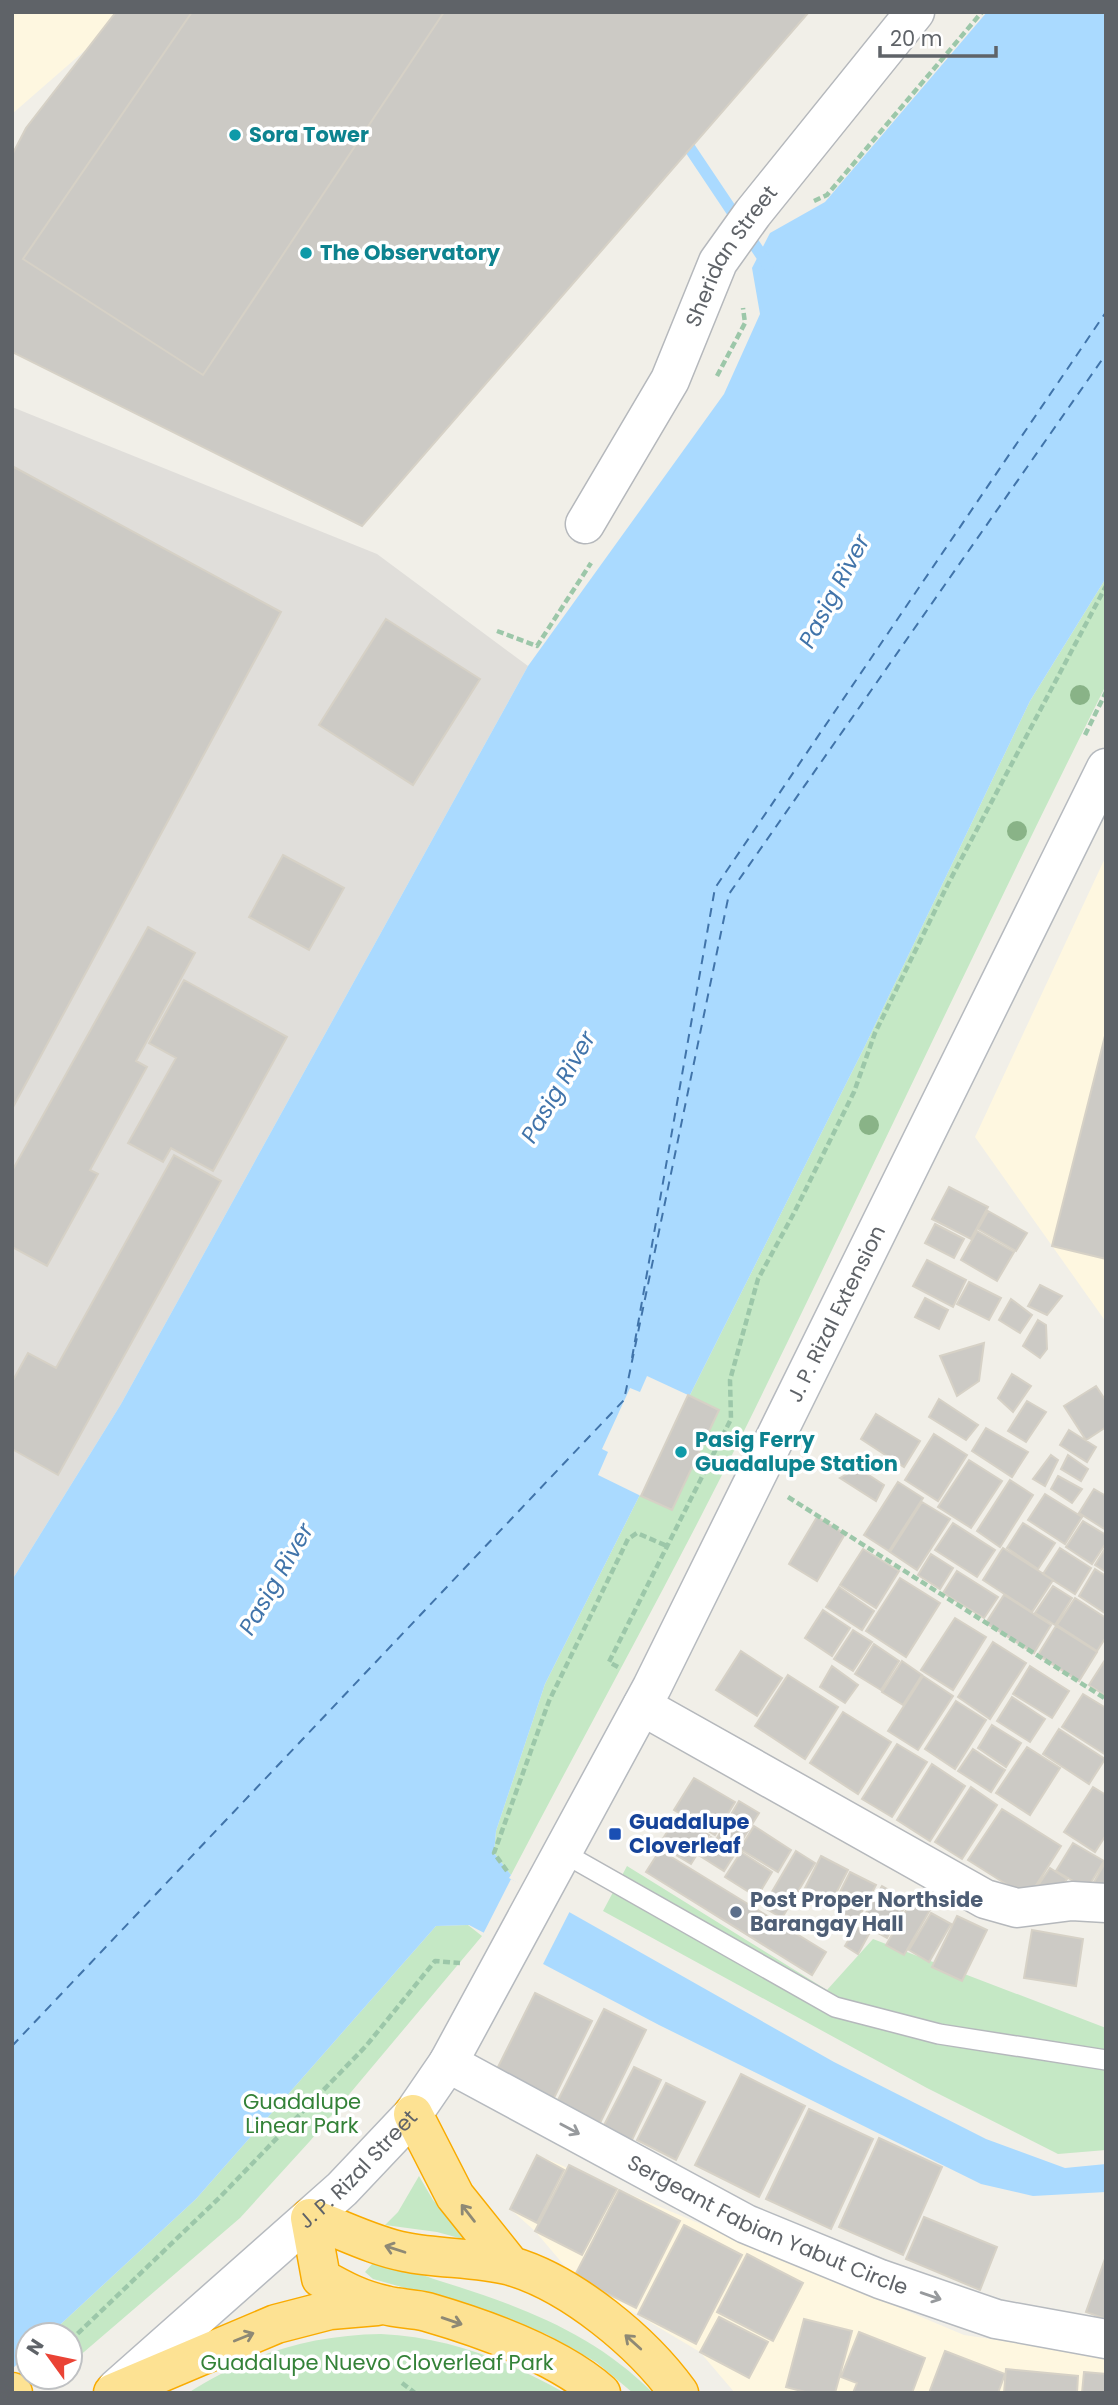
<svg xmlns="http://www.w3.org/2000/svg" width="1118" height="2405" font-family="Poppins,sans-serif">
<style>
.commercial{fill:#fef7e0}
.industrial{fill:#e0deda}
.green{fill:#c5e8c5}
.water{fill:#aadaff}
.pier{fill:#f1efe8}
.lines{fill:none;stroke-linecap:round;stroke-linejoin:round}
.stream{stroke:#aadaff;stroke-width:12}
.ferry{stroke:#4174aa;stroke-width:2;stroke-dasharray:9 7;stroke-linecap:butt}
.building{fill:#cccac5;stroke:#d6d1c6;stroke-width:2}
.lane-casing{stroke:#b5b8bc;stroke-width:22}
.street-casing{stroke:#b5b8bc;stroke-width:41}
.secondary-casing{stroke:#b6babf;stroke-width:41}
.highway-casing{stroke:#f9ab00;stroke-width:41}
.path{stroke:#9cc7a9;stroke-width:4.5;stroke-dasharray:7 3.5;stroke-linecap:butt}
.lane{stroke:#fff;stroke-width:19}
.street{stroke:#fff;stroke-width:38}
.secondary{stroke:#fff;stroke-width:38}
.highway{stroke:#fde293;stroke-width:38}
.tree{fill:#89b387}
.oneway{stroke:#979a9d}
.oneway2{stroke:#8e8975}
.culture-dot{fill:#0f9aa8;stroke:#fff;stroke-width:2.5}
.transit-dot{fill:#1a4fb4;stroke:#fff;stroke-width:2.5}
.service-dot{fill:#5c6f8a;stroke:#fff;stroke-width:2.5}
.labels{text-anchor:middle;stroke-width:7;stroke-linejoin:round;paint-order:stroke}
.culture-label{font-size:21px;font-weight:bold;fill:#0d838f;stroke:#fff;text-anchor:start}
.street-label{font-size:21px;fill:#5f6368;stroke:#fff}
.transit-label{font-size:21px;font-weight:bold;fill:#164399;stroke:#fff;text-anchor:start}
.service-label{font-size:21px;font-weight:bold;fill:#4e5e75;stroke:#fff;text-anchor:start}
.park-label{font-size:21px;fill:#348238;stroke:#fff}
.water-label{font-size:23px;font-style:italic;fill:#4174aa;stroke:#fff}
</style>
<rect width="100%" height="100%" fill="#f1efe8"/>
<!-- commercial -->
<path class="commercial" d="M12 12H129L12 114Z
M1106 856V1322L975 1137Z
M537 2155 964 2335 1106 2356V2393H735L700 2352 574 2277 535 2231 510 2209Z"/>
<!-- industrial -->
<path class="industrial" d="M12 407 377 554 528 666 121 1404 12 1580Z"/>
<!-- green -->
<path class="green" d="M1106 578V685C982 933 866 1183 744 1431 670 1581 588 1727 511 1875L494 1853 496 1831 545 1684 864 1048 1030 701Z
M627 1866 827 1990 873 1939 1106 2028V2150L1058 2154 927 2088 603 1911Z
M468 1925 482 1936 310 2141 240 2218 70 2364V2335H49L196 2199 436 1926Z
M419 2176 433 2200 470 2241 437 2232 385 2225 398 2212Z
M372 2264C395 2263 419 2274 440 2281 518 2305 594 2333 653 2393H633L596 2362 546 2334 484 2310 373 2279 365 2272Z
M381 2334C448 2337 507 2360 565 2393H188C249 2354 310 2335 381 2334Z"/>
<!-- water -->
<path class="water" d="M987 12H1106V578L1030 701 864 1048 545 1684 496 1831 494 1853 511 1875 509 1878 834 2062 986 2139 1065 2168 1106 2164V2192L1033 2196 981 2184 659 2025 469 1925 436 1926 196 2199 49 2335H28V2354L12 2369V1580L121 1404 528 666 724 394 760 314 752 268 770 233 825 202Z"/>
<!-- pier -->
<path class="pier" d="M647 1376 688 1395 641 1496 598 1475 608 1452 602 1449 630 1388 640 1392Z
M511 1879 571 1909 542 1966 482 1936Z"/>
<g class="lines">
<!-- stream -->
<path class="stream" d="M684 134 687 144 768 265"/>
<!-- ferry -->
<path class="ferry" d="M632 1358 715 888 1106 312
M12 2046 624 1400 729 894 1106 354"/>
</g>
<!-- building -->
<path class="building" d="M116 12H809L362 526 12 352V155L26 128Z
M192 12H444L203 375 23 259Z
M12 466 281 612 12 1109Z
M386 619 480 679 413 785 319 725Z
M283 855 344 888 309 950 249 917Z
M148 927 195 953 136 1061 147 1067 90 1170 98 1174 47 1266 12 1247V1171Z
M184 980 287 1037 213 1171 171 1148 163 1162 128 1143 176 1058 149 1043Z
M1106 1032V1259L1052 1246Z
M174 1155 221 1181 58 1475 12 1449V1382L28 1353 56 1368Z
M949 1187 988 1207 971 1239 932 1219Z
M988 1211 1027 1233 1016 1251 978 1229Z
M935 1224 964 1239 954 1258 925 1243Z
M977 1231 1014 1252 997 1281 961 1260Z
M927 1260 966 1280 953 1307 913 1286Z
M969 1282 1001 1298 989 1320 957 1304Z
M1040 1285 1062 1296 1047 1315 1028 1306Z
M925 1298 948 1310 939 1329 915 1317Z
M1011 1299 1032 1315 1020 1333 999 1320Z
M1038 1320 1046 1325 1047 1349 1040 1358 1023 1346Z
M984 1343 979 1381 957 1396 940 1356Z
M1012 1374 1031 1386 1013 1412 998 1398Z
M1096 1386 1106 1401V1427L1086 1440 1064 1406Z
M688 1395 719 1410 672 1510 641 1496Z
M939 1399 978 1425 966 1440 929 1417Z
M1027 1401 1046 1412 1026 1442 1008 1431Z
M876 1414 920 1441 904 1467 861 1439Z
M986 1428 1028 1452 1012 1477 972 1451Z
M1069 1430 1096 1447 1087 1462 1060 1445Z
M934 1434 967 1455 938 1501 905 1480Z
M1051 1455 1058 1460 1045 1486 1033 1479Z
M1068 1455 1088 1469 1081 1481 1061 1469Z
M969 1460 1002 1481 971 1528 938 1507Z
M858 1468 884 1485 876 1501 840 1478Z
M1058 1476 1082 1489 1072 1503 1051 1489Z
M1010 1480 1033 1495 1000 1547 977 1531Z
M898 1482 923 1498 889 1551 864 1535Z
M1094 1489 1106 1496V1530L1079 1513Z
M1045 1494 1082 1517 1065 1544 1028 1520Z
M922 1502 950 1519 917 1570 890 1552Z
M817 1517 845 1534 817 1581 789 1564Z
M1083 1521 1106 1535V1543L1092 1564 1066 1547Z
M953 1523 995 1550 977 1577 935 1550Z
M1023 1523 1055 1543 1038 1569 1007 1548Z
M1106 1547V1572L1095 1565Z
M1003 1548 1053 1580 1032 1612 983 1580Z
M1060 1548 1091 1568 1075 1594 1043 1574Z
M863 1549 899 1571 876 1608 840 1585Z
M931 1554 953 1568 940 1589 918 1575Z
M1095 1569 1106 1576V1614L1079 1596Z
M957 1571 998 1597 984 1618 943 1593Z
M900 1578 940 1603 906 1657 866 1631Z
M1053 1586 1072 1598 1055 1625 1035 1613Z
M839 1587 874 1611 862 1630 826 1607Z
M1004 1595 1051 1625 1034 1653 986 1623Z
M1075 1598 1106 1618V1637L1097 1651 1057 1625Z
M823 1610 850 1628 832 1656 805 1638Z
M955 1618 986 1637 953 1690 921 1670Z
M1056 1626 1097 1652 1079 1681 1038 1655Z
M853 1630 872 1642 853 1671 834 1659Z
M993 1642 1026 1663 990 1719 958 1697Z
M874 1644 899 1661 881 1690 855 1674Z
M741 1651 782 1678 757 1716 716 1690Z
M1105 1660H1106V1696L1089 1685Z
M902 1661 922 1675 903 1705 882 1692Z
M832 1666 858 1685 845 1703 820 1687Z
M1030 1666 1069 1691 1052 1718 1013 1694Z
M788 1675 838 1707 805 1759 755 1726Z
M923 1676 953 1696 918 1750 888 1731Z
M1083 1694 1106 1708V1755L1062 1727Z
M1012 1697 1045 1719 1030 1742 997 1721Z
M956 1701 986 1720 955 1769 925 1749Z
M843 1712 891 1742 858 1794 810 1763Z
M992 1725 1021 1743 1006 1767 978 1748Z
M1059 1729 1105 1759 1089 1784 1043 1754Z
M897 1744 927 1762 892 1817 862 1799Z
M1027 1747 1060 1768 1030 1815 996 1793Z
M973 1749 1005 1770 991 1792 958 1771Z
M932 1764 965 1786 930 1841 897 1820Z
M694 1778 735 1802 715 1835 674 1810Z
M971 1787 997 1805 962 1859 935 1842Z
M1093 1787 1106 1795V1835L1095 1852 1064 1832Z
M739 1801 759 1813 736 1850 717 1838Z
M1002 1809 1061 1846 1028 1898 968 1860Z
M677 1816 709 1835 691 1864 659 1845Z
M754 1826 791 1850 778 1872 740 1849Z
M711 1837 736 1852 724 1871 700 1856Z
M1073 1843 1104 1861 1087 1889 1056 1871Z
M660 1850 826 1952 812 1975 646 1872Z
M796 1851 815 1863 782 1918 763 1907Z
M741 1852 772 1872 757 1897 725 1877Z
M821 1856 848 1870 830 1905 803 1892Z
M1106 1861V1888L1094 1882Z
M1050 1868 1067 1879 1054 1898 1037 1887Z
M850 1872 876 1885 857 1921 832 1908Z
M882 1886 908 1901 887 1938 860 1923Z
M912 1900 930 1910 904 1955 886 1945Z
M931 1913 951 1924 929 1962 909 1950Z
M957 1916 987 1930 962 1981 932 1967Z
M856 1927 869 1934 858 1954 845 1946Z
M1032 1930 1083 1939 1076 1986 1024 1978Z
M535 1993 592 2021 552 2102 495 2073Z
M604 2009 646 2030 600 2123 557 2102Z
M634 2067 661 2080 631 2142 603 2127Z
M741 2074 805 2106 759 2197 695 2165Z
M666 2083 705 2102 676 2160 637 2140Z
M809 2109 873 2139 831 2229 766 2199Z
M879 2138 942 2167 903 2255 839 2227Z
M537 2155 564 2170 537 2223 510 2209Z
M569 2165 617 2189 582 2255 535 2231Z
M619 2190 680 2221 636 2308 574 2277Z
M924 2217 997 2247 980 2290 906 2259Z
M684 2225 742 2255 696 2344 638 2314Z
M747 2254 803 2283 773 2341 717 2312Z
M1106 2256V2319L1086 2312Z
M719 2317 768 2342 749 2378 700 2352Z
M804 2319 852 2331 835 2393H809L786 2387Z
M859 2332 925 2358 912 2393H853L857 2383 841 2377Z
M945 2351 1005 2374 998 2393H929Z
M1006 2369 1078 2376 1077 2393H1004Z
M1084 2372 1106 2374V2393H1082Z"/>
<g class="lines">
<defs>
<path id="lane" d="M560 1851 835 2007 939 2034 1106 2060"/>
<g id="street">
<path id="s1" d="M585 524 670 380 718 262 753 213 915 12"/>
<path d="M642 1706 985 1899 1017 1908 1072 1901 1106 1903"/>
</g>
<g id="secondary">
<path id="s2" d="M448 2063 746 2224 880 2279 996 2319 1106 2339"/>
<path id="s3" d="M116 2389 342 2189 413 2114 448 2063 652 1687 1106 768"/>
</g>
<path id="highway" d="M413 2114 455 2196 511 2266
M310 2218C341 2229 373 2246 405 2252 439 2259 477 2257 511 2266 572 2284 642 2342 679 2393
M310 2218 321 2278C342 2290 361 2300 385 2305 398 2309 413 2308 427 2312 482 2328 558 2355 601 2393
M12 2392 13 2393
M113 2393 276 2324 330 2310 377 2306"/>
</defs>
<!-- lane casing -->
<use href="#lane" class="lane-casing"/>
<!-- street casing -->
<use href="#street" class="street-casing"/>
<!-- secondary casing -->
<use href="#secondary" class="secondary-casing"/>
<!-- highway casing -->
<use href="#highway" class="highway-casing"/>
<!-- path -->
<path class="path" d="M814 201 827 195 982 12
M717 376 745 323 743 308
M497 631 537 646 591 563
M1085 735 1106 692
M696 1460 710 1465
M788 1497 1106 1699
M618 1667 609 1662 731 1419 730 1380 758 1279 794 1213 854 1092 875 1033 948 884 1106 586
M507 1871 494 1853 549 1701 628 1539 637 1533 667 1546
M70 2341 219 2198 366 2046 435 1961 460 1963
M402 2383 415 2393"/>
<!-- lane -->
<use href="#lane" class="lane"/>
<!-- street -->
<use href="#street" class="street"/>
<!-- secondary -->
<use href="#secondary" class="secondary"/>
<!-- highway -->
<use href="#highway" class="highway"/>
</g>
<!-- trees -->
<g class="tree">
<circle cx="1080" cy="695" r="10"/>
<circle cx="1017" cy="831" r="10"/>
<circle cx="869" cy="1125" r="10"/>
</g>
<!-- one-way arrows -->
<defs><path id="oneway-shaft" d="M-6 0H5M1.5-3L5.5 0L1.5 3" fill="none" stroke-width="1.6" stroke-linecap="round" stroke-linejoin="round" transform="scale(1.75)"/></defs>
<g class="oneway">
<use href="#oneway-shaft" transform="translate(570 2129) rotate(28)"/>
<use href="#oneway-shaft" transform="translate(931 2296) rotate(19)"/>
</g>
<g class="oneway2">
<use href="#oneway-shaft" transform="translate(468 2213) rotate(-128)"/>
<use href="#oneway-shaft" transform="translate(395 2249) rotate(-162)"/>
<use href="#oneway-shaft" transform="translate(452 2321) rotate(19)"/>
<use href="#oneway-shaft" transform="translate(244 2337) rotate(-22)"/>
<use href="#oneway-shaft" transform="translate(633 2342) rotate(-138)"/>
</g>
<!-- markers -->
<g class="culture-dot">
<circle cx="235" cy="135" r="7"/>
<circle cx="306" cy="253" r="7"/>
<circle cx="681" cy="1452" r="7"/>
</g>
<rect class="transit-dot" x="608" y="1827" width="14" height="14" rx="3.5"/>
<circle class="service-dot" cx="736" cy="1912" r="7"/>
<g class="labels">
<!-- culture labels -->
<g class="culture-label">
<text x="249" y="142">Sora Tower</text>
<text x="320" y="260">The Observatory</text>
<text x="695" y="1447">Pasig Ferry<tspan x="695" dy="24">Guadalupe Station</tspan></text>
</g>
<!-- street labels -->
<g class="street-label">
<text dy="7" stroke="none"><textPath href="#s1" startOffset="306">Sheridan Street</textPath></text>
<text dy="7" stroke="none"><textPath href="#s3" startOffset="1311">J. P. Rizal Extension</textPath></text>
<text dy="7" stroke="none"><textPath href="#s3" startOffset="327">J. P. Rizal Street</textPath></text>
<text dy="7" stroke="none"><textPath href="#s2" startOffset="359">Sergeant Fabian Yabut Circle</textPath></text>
</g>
<!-- transit labels -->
<g class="transit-label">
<text x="629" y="1829">Guadalupe<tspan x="629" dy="24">Cloverleaf</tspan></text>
</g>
<!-- service labels -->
<g class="service-label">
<text x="750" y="1907">Post Proper Northside<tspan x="750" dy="24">Barangay Hall</tspan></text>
</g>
<!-- park labels -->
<g class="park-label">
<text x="302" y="2109">Guadalupe<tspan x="302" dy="24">Linear Park</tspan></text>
<text x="377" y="2370">Guadalupe Nuevo Cloverleaf Park</text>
</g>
<!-- water labels -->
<g class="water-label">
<text transform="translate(834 591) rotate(-62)" y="8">Pasig River</text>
<text transform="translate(558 1087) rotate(-60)" y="8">Pasig River</text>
<text transform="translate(276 1579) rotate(-60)" y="8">Pasig River</text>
</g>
</g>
<!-- border -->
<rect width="1118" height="2405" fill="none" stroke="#5f6368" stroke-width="28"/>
<!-- north arrow -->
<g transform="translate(49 2356) rotate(303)"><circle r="33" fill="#ffffff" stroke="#bfc1c3" stroke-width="2"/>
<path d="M0-5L12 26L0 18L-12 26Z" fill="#ea4335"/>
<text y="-10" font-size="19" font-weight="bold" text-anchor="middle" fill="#5f6368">N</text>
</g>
<!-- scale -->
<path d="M880 46v10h116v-10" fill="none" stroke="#5f6368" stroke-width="3.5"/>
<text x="890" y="46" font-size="21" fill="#5f6368" stroke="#ffffff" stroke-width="5" paint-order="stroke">20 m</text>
</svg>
